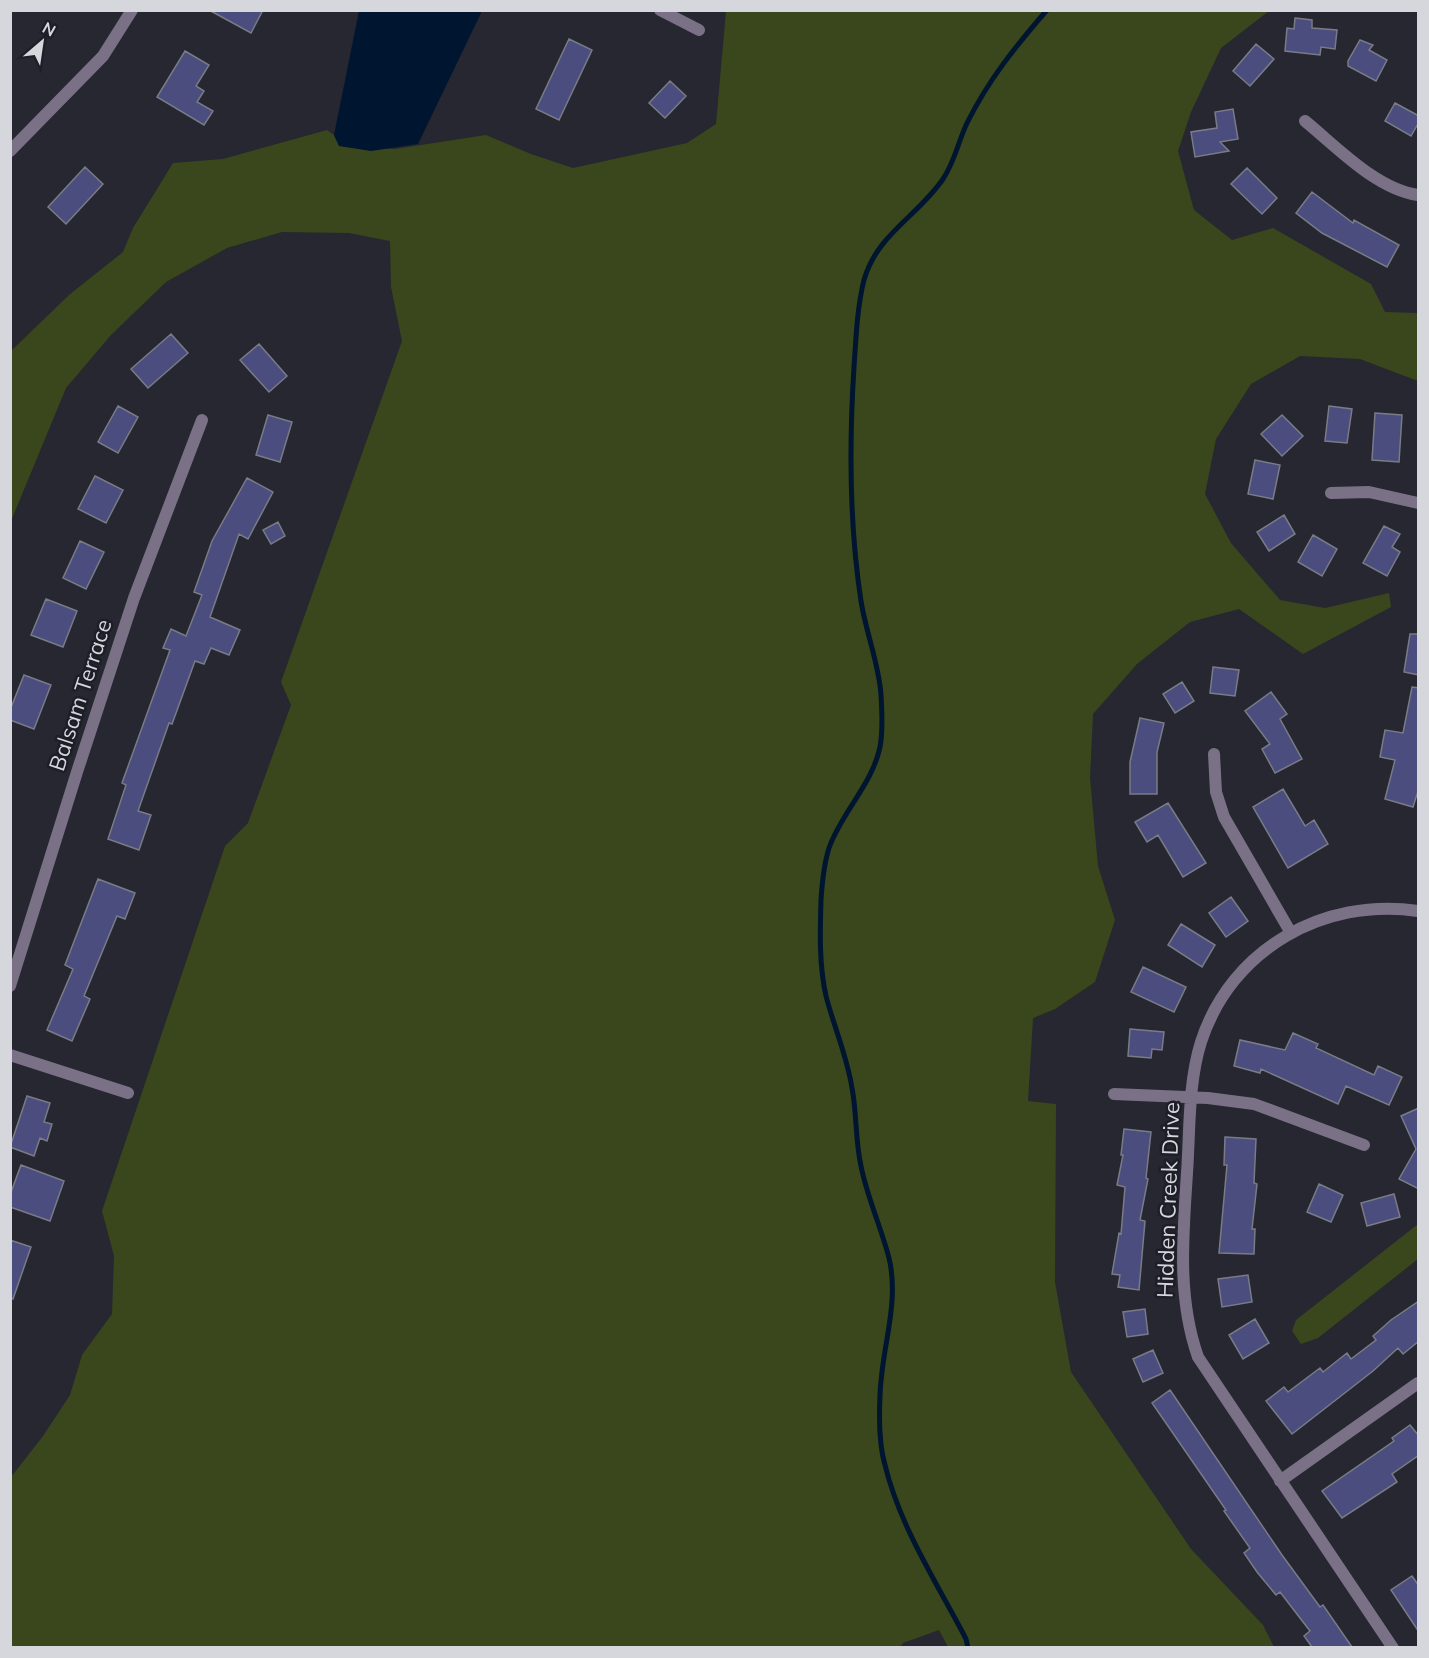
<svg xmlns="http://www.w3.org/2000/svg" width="1429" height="1658" font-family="Mulish,sans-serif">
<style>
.green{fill:#3a471c}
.water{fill:#001530}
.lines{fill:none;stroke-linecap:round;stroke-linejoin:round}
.stream{stroke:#001530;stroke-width:5}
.building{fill:#4a4d7d;stroke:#797b86;stroke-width:1.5}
.street{stroke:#7b7187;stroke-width:12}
.labels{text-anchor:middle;stroke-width:5;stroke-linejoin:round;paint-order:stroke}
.street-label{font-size:22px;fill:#d6d6dd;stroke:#1d1e27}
</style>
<rect width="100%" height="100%" fill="#262731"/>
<!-- green -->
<path class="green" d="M726 11H1269L1221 48 1191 112 1178 151 1194 210 1232 240 1273 228 1371 284 1385 312 1418 313V381L1360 359 1300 356 1251 384 1216 439 1205 494 1231 543 1280 600 1325 608 1389 593 1391 607 1303 654 1239 609 1190 622 1137 664 1093 714 1090 778 1098 866 1115 920 1095 982 1055 1009 1033 1018 1028 1101 1056 1104 1055 1282 1071 1372 1191 1549 1263 1625 1274 1647H948L939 1630 903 1643 899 1648 11 1647V1477L43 1436 70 1395 82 1355 112 1314 114 1256 102 1211 225 846 248 823 291 705 281 682 402 341 391 287 390 241 349 233 282 232 227 248 166 282 111 335 66 388 11 521V351L69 295 123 252 133 228 173 163 223 159 327 130 334 135 339 146 395 149 486 135 531 154 573 168 687 143 716 124Z
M1418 1224V1259L1318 1338 1301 1344 1292 1331 1296 1320Z"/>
<!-- water -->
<path class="water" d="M359 11H482L418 144 371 151 339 146 334 135Z"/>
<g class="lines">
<!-- stream -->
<path class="stream" d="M968 1648 966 1639C937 1583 900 1527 885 1465 879 1445 879 1417 880 1396 881 1349 900 1304 889 1258 881 1227 867 1197 861 1166 855 1140 857 1113 852 1088 847 1056 834 1027 826 996 819 965 820 932 821 900 822 884 824 864 829 848 841 813 872 785 880 747 883 732 882 711 881 695 879 664 866 633 861 601 849 523 849 445 854 367 856 338 857 308 864 280 877 234 918 216 943 179 955 161 958 142 967 123 989 79 1015 47 1047 10"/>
</g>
<!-- building -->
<path class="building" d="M209 10H263L251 33Z
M1295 18 1312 20V28L1337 30 1335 49 1321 47 1320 55 1285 51 1287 28 1294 29Z
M569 39 592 50 559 120 536 109Z
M1360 40 1373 45 1369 50 1387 60 1376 81 1348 66V61Z
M1256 44 1274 59 1250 86 1233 71Z
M185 51 209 65 196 86 204 91 197 102 213 111 204 125 157 97Z
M670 81 686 96 665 118 649 103Z
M1395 103 1419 116V122L1411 136 1385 121Z
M1233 109 1238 139 1220 142 1229 151 1195 157 1191 132 1217 128 1215 112Z
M85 167 103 184 66 224 48 207Z
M1247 168 1277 198 1262 214 1231 184Z
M1312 192 1353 223 1354 220 1399 245 1387 267 1322 233 1296 213Z
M171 334 188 353 148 388 131 369Z
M259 344 287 376 269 392 240 360Z
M118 406 138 417 118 453 98 442Z
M1329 406 1352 409 1347 443 1325 441Z
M1375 413 1402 415 1399 462 1372 460Z
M268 415 292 422 280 462 256 455Z
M1282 415 1303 436 1282 456 1261 434Z
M1255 460 1280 465 1273 499 1248 494Z
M95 476 123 490 106 523 78 509Z
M247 478 273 492 248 539 239 534 210 617 240 630 229 655 211 648 204 664 195 661 172 724 169 723 138 811 151 815 139 850 108 839 126 785 122 783 170 650 163 648 171 629 186 636 202 595 194 592 212 541Z
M1284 515 1295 534 1269 551 1257 532Z
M278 522 285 536 271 544 263 530Z
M1384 526 1400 534 1392 547 1400 552 1387 576 1363 563Z
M1313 535 1337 549 1322 576 1298 562Z
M80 541 104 552 86 589 63 578Z
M46 599 77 611 63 647 31 635Z
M1410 634H1419V675L1404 672Z
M1213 667 1239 670 1235 696 1210 693Z
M24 675 51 685 34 729 10 720V710Z
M1182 682 1194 701 1175 713 1163 694Z
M1412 687 1419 688V788L1413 807 1385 799 1395 760 1380 757 1385 730 1403 733Z
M1271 692 1287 714 1280 719 1302 759 1275 773 1262 749 1270 744 1245 711Z
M1140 718 1164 723 1157 752V794H1130V762Z
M1283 789 1305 826 1314 820 1328 844 1288 868 1253 807Z
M1168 803 1206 863 1183 877 1158 835 1147 842 1135 822Z
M98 879 135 893 125 919 117 916 84 996 90 999 72 1041 47 1030 73 969 65 965Z
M1231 897 1248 921 1226 937 1209 913Z
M1181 924 1215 945 1202 967 1168 945Z
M1143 967 1186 987 1174 1012 1131 992Z
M1130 1029 1164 1032 1162 1050 1152 1049 1151 1058 1128 1056Z
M1293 1033 1318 1044 1316 1048 1374 1075 1378 1066 1402 1077 1389 1105 1346 1086 1338 1104 1261 1069 1260 1073 1234 1066 1240 1040 1285 1050Z
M27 1096 50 1103 44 1122 52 1124 47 1141 40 1138 34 1156 10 1147Z
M1419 1108V1189L1399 1179 1416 1149 1401 1116Z
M1124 1129 1151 1132 1146 1178 1148 1179 1140 1220 1145 1221 1139 1290 1118 1287 1120 1275 1112 1274 1119 1233 1121 1234 1125 1187 1117 1185 1123 1155H1121Z
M1225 1137 1256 1139 1254 1183 1257 1184 1252 1229H1255L1254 1254 1219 1253 1227 1165H1224Z
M21 1165 64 1181 50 1221 10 1207V1195Z
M1319 1184 1343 1195 1331 1222 1307 1212Z
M1394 1194 1400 1217 1367 1226 1361 1203Z
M10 1240 31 1247 13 1299 10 1298Z
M1248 1275 1252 1302 1222 1307 1218 1279Z
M1419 1301V1341L1403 1354 1398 1348 1373 1371 1292 1434 1266 1401 1284 1387 1288 1392 1320 1368 1323 1372 1347 1353 1351 1359 1376 1340 1373 1336 1391 1320Z
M1145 1309 1148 1334 1127 1337 1123 1312Z
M1255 1319 1269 1343 1243 1359 1229 1335Z
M1153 1350 1163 1373 1143 1382 1133 1359Z
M1170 1390 1282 1555 1320 1607 1323 1605 1352 1647H1312L1304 1636 1310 1631 1280 1592 1276 1595 1257 1572 1244 1553 1250 1548 1224 1511 1226 1510 1152 1403Z
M1410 1425 1419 1436V1455L1392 1474 1397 1482 1342 1518 1322 1491 1394 1441 1392 1438Z
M1412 1576 1419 1586V1632L1391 1590Z"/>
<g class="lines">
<!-- street -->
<path class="street" d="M660 10 699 30
M1305 121C1337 147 1376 189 1418 195
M10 151 103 56 132 10
M1331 493 1369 492 1418 503
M1214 754 1216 792 1224 817 1291 933
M10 986 77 772 134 598 202 420
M10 1055 128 1093
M1114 1094 1208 1098 1254 1104 1364 1145
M1280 1481 1418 1383
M1393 1648 1198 1357C1177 1297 1183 1236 1187 1173 1190 1131 1188 1083 1201 1042 1231 949 1324 897 1418 911"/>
</g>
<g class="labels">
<!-- street labels -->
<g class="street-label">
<text transform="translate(80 695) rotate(-72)" y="8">Balsam Terrace</text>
<text transform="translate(1168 1200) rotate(-88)" y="8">Hidden Creek Drive</text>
</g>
</g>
<!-- border -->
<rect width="1429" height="1658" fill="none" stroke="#d6d6dd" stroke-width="24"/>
<!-- north arrow -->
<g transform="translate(42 42) rotate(29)" stroke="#1d1e27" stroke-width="4.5" paint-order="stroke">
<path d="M0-4.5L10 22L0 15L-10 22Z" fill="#d6d6dd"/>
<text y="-9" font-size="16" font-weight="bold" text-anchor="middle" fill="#d6d6dd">N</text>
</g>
</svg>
